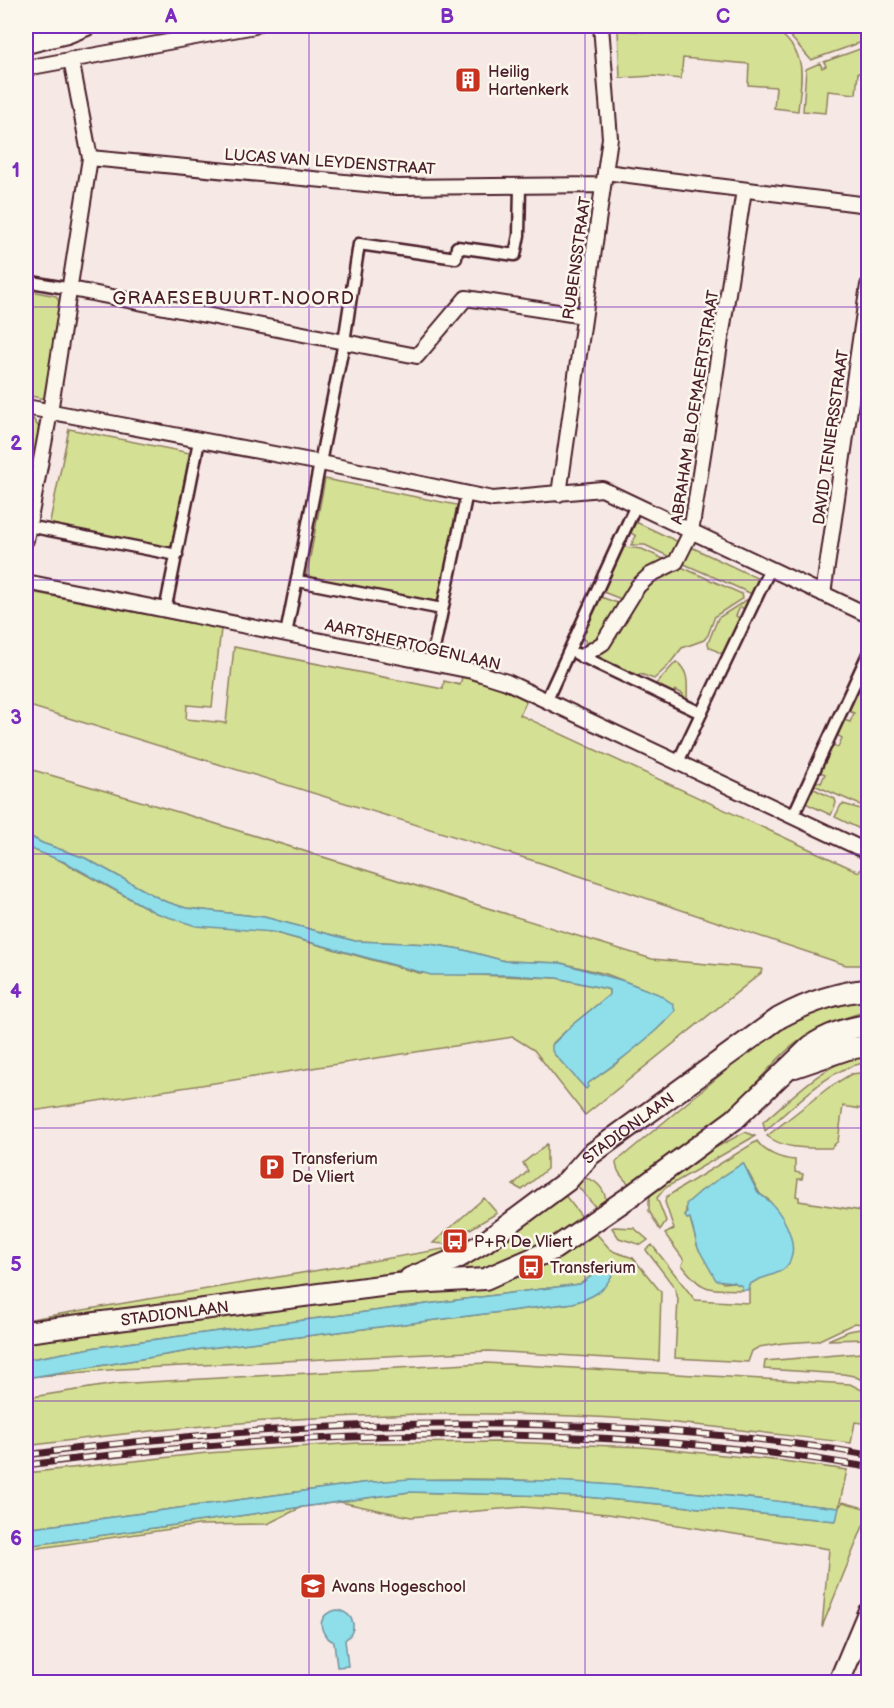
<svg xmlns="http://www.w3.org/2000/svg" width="894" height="1708" font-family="'Balsamiq Sans',sans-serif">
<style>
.green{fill:#d4e093;stroke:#8f805f;stroke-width:1.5}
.water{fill:#8edfea;stroke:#73929e;stroke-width:1.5}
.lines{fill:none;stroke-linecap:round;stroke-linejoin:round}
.pedestrian-casing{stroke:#4a1f2b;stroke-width:15}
.minor-casing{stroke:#4a1f2b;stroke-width:18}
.tertiary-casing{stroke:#4a1f2b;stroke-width:22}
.secondary-casing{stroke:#4a1f2b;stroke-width:24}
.pedestrian{stroke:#fbf7ec;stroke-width:10}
.minor{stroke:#fbf7ec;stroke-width:14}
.tertiary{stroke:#fbf7ec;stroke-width:18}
.secondary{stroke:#fbf7ec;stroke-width:20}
.rail-casing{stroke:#4a1f2b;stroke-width:7}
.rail{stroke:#fbf7ec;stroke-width:4.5;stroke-dasharray:14;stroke-linecap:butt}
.grid{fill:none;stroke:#7b2cbf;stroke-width:1.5;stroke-opacity:0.55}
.labels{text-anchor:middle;stroke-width:5;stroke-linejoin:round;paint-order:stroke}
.poi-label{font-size:16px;fill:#4a1f2b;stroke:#fbf7ec;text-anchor:start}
.street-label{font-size:16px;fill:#4a1f2b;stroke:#fbf7ec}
.neighbourhood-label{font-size:18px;letter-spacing:1.5px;fill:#4a1f2b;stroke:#fbf7ec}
.neatline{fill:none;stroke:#7b2cbf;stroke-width:2}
.grid-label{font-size:20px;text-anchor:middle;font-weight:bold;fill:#7b2cbf}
</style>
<rect width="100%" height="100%" fill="#f6e8e4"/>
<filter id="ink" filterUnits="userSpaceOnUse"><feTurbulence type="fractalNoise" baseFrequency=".0167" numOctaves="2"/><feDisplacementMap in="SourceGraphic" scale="12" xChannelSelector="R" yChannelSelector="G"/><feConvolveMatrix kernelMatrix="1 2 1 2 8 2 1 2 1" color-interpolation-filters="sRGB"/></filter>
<g filter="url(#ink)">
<!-- green -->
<path class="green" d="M623 26H753L682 29Z
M770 26 863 28 864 26H868V40L811 60 782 27Z
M618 30 683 34 753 30 779 32C809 57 801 77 798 111L774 108 776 87 748 85 749 64 683 58 681 79 653 76 620 78Z
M868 46V74L858 73 856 94 828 91 826 113 803 111 806 69 820 63 822 68 826 66 824 62Z
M26 290 56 296 60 304 45 399 26 395Z
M26 415 31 416 40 429 26 505Z
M69 429 190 453 170 551 49 526Z
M325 479 457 505 438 604 306 578Z
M636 522 683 544 672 558 645 545H631L636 536 631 533Z
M687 545 759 579 752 594 682 563Z
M624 547 642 549 668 561 624 599H621L603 592Z
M679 566 742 594 743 598 715 616 708 635 704 640 682 648 667 667 654 679 640 674 637 678 632 676 633 673 624 669 622 671 589 656 638 589Z
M26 591 221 629 212 707 187 705 186 719 226 723 234 647 443 689 444 681 460 685 462 677 489 683 527 700 520 715 859 872 865 861 868 863 867 965H846L544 864 26 705Z
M601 597 620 604 608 632 581 652 586 641 581 638Z
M748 599 745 609 740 607 736 616 741 619 724 655 709 647 708 643 718 618Z
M676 662C690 670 687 687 687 701L682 699 683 694 675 690 672 695 654 686Z
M868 675V806L865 807 814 785 815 781 821 783 825 774 820 772 832 745 838 747 842 738 837 735 844 720 850 722 854 713 848 711 864 677Z
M26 768 178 812 652 959 762 969 761 973 585 1115 534 1050 513 1037 26 1112V847L52 856 156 913 272 932 419 973 557 978 607 989 609 990V995L572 1025 553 1043 555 1055 584 1086 617 1063 665 1022 640 987 606 974 561 963 505 961 460 949 430 944 355 941 264 917 186 908 164 901 85 858 42 843 26 834Z
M812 788 835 799 836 803 831 815 805 803Z
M843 804 868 811V833L835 817 841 805Z
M868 1000V1011C836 1019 804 1033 780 1057 758 1080 738 1105 713 1126 688 1147 660 1166 633 1187 625 1181 616 1172 616 1162L749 1051 780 1028 811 1013 842 1004Z
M868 1055V1063C834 1063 791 1109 765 1131L763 1122C795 1095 826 1060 868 1055Z
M868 1072V1110L843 1106 838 1141 831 1148C809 1148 785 1150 767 1136L828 1088 851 1074Z
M745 1132 755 1136 665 1188 657 1198 666 1221 660 1230 649 1211V1200L653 1188 681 1166Z
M757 1141C765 1153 781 1159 795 1160V1172L803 1174 802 1179H798L796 1196 799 1197V1201L868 1212V1325L855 1323 817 1341 783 1343 759 1347 752 1351 748 1362 675 1358 678 1299 675 1288 646 1250 652 1245 695 1300 749 1303V1285L761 1277 768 1276 770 1201 760 1194 743 1163 701 1191 687 1204 685 1216 690 1218 698 1248 723 1283 733 1282 743 1286 742 1290C708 1288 704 1294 682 1265L684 1260 665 1234 674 1229 665 1202 666 1197Z
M547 1144V1169L522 1190 513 1185 528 1171 523 1163Z
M582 1178C595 1178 604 1188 606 1200L596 1208 575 1183Z
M563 1193 583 1218 558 1237 480 1271 441 1279Z
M484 1198 497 1213 445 1244 433 1243Z
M614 1227 634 1228 648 1240 641 1245 619 1238 612 1228Z
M595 1232 609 1248 615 1252 633 1258 661 1292 659 1361 489 1351 121 1369 39 1376 201 1349 573 1303 596 1273 580 1284 97 1347 26 1360V1341L287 1306 500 1281C534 1271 567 1253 595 1232Z
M443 1249 446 1254 426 1264 393 1273 296 1287 26 1322V1320L66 1313Z
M860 1329 868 1331V1339L828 1340 849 1331Z
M861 1353 868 1354V1383L854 1376 843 1374 764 1369 765 1361Z
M486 1363 850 1384 862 1390 868 1396V1424L855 1422 851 1443C782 1435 713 1426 644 1420 438 1405 230 1418 26 1446V1398L115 1384Z
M502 1442 643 1447 783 1461 847 1470 839 1507 843 1502 868 1509V1514L822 1627 829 1549 608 1514 523 1507 411 1517 340 1502 302 1507 267 1524 199 1525 26 1550V1546L409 1492 586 1497 836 1521 838 1508C680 1491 521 1470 362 1483L26 1529V1473L207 1453 357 1443Z"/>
<!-- water -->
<path class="water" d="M26 834 42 843 85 858 164 901 186 908 264 917 355 941 430 944 460 949 505 961 561 963 624 981 658 994 673 1004 675 1011C650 1039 618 1062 587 1084L588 1087 586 1089 555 1055 552 1051V1045L572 1025 609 995V990L607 989 557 978 508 975H431L272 932 196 926 156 913 67 863 26 847Z
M743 1163C748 1172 752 1183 758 1192 762 1197 768 1199 772 1204 785 1218 802 1249 786 1267 777 1277 761 1275 749 1285L748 1290H742V1286L733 1282 716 1280 698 1248 690 1218 687 1219 685 1216 687 1213 686 1204 701 1191Z
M608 1270 612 1275C604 1292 591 1298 573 1303L201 1349 26 1378V1360L97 1347 580 1284 596 1273Z
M409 1479C468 1480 528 1479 588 1483 672 1489 755 1499 839 1508L836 1521 586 1497 409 1492 26 1546V1529L362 1483Z
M338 1610C355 1614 358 1630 345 1640L348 1666 337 1667 334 1642C316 1633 317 1612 338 1610Z"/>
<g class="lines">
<defs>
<path id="pedestrian" d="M26 281 71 289
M28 526 177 555
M298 581 442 609
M165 611 199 441
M286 634 344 342 359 244 456 258 457 247 515 255 519 235 520 187
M577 654 701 713
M431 663 467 493
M546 701 636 505
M678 762 770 569
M793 816 868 654"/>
<path id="minor" d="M26 68 255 26
M90 158 397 187 603 185
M605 172 868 205
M71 289 417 356 466 298 584 316
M26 407 321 463 493 499 602 489 868 615
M559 494 610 138 601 26
M26 540 50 412 90 158 71 59
M26 582 472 671 507 682 868 852
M823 594 868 285
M583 656 603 643 638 586 650 575 676 562 691 532 744 190"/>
<path id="tertiary" d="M26 29 61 26
M26 44 67 34 87 26"/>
<g id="secondary">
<path d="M795 1067 848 1049 868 1046"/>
<path id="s1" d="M410 1278 458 1258 485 1242 567 1181 590 1155 779 1018C807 1003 836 992 868 990"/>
<path id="s2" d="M26 1332 396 1284 485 1279 554 1249 628 1198 735 1119 811 1046C828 1034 847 1028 868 1025"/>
<path d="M839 1682 868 1613"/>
</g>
</defs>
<!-- pedestrian casing -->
<use href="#pedestrian" class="pedestrian-casing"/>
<!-- minor casing -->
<use href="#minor" class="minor-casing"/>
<!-- tertiary casing -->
<use href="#tertiary" class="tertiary-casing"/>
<!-- secondary casing -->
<use href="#secondary" class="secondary-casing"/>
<!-- pedestrian -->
<use href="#pedestrian" class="pedestrian"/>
<!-- minor -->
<use href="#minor" class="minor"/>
<!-- tertiary -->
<use href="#tertiary" class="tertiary"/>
<!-- secondary -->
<use href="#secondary" class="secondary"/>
<defs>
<path id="rail" d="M26 1455C239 1426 452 1415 666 1431 734 1436 802 1443 868 1455
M26 1465C305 1429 589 1420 868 1467"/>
</defs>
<!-- rail casing -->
<use href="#rail" class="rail-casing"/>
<!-- rail -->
<use href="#rail" class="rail"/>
</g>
</g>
<!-- grid -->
<path class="grid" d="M309 26V1682M585 26V1682M26 307H868M26 580H868M26 854H868M26 1128H868M26 1401H868"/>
<!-- icons -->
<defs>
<symbol id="building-square" viewBox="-11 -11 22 22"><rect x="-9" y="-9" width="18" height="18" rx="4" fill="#c8321e" stroke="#fbf7ec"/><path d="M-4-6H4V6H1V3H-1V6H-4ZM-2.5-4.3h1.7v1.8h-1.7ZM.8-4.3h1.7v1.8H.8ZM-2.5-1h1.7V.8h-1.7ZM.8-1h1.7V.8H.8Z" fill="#fff"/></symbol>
<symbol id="parking-square" viewBox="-11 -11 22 22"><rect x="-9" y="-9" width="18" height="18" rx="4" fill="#c8321e" stroke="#fbf7ec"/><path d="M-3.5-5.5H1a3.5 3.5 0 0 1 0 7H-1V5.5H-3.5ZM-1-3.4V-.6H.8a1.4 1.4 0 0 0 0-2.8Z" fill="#fff"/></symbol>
<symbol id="bus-square" viewBox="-11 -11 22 22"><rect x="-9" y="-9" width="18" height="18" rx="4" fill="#c8321e" stroke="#fbf7ec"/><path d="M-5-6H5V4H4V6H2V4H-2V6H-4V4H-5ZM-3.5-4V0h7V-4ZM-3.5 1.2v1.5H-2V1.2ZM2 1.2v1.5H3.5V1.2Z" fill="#fff"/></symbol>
<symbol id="university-square" viewBox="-11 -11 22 22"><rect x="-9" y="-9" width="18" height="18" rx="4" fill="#c8321e" stroke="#fbf7ec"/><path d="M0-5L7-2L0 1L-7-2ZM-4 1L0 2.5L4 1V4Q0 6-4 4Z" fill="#fff"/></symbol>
</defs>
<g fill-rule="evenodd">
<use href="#building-square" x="453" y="65" width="30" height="30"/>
<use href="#parking-square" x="257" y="1152" width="30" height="30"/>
<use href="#bus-square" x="440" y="1226" width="30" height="30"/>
<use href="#bus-square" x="516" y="1252" width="30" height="30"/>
<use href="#university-square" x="298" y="1571" width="30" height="30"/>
</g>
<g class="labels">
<!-- poi labels -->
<g class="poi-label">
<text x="488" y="77">Heilig<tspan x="488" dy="18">Hartenkerk</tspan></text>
<text x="292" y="1164">Transferium<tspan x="292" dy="18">De Vliert</tspan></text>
<text x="474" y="1247">P+R De Vliert</text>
<text x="550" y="1273">Transferium</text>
<text x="332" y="1592">Avans Hogeschool</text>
</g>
<!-- street labels -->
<g class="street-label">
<text transform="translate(330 161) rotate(4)" y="6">LUCAS VAN LEYDENSTRAAT</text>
<text transform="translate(576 258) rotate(-82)" y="6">RUBENSSTRAAT</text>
<text transform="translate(694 407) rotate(-81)" y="6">ABRAHAM BLOEMAERTSTRAAT</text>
<text transform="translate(830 437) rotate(-82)" y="6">DAVID TENIERSSTRAAT</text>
<text transform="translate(413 644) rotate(13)" y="6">AARTSHERTOGENLAAN</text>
<text dy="6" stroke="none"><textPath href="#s1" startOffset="267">STADIONLAAN</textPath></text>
<text dy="6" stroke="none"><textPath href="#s2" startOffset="150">STADIONLAAN</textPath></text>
</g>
<!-- neighbourhood labels -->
<g class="neighbourhood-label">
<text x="234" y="304">GRAAFSEBUURT-NOORD</text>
</g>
</g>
<!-- margin -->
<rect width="894" height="1708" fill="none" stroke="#fbf7ec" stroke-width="66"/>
<rect x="33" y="33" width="828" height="1642" class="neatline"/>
<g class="grid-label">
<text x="171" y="23">A</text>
<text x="447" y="23">B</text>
<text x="723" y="23">C</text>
<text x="16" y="177">1</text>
<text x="16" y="450">2</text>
<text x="16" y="724">3</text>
<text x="16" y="998">4</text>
<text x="16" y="1271">5</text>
<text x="16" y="1545">6</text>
</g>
</svg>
